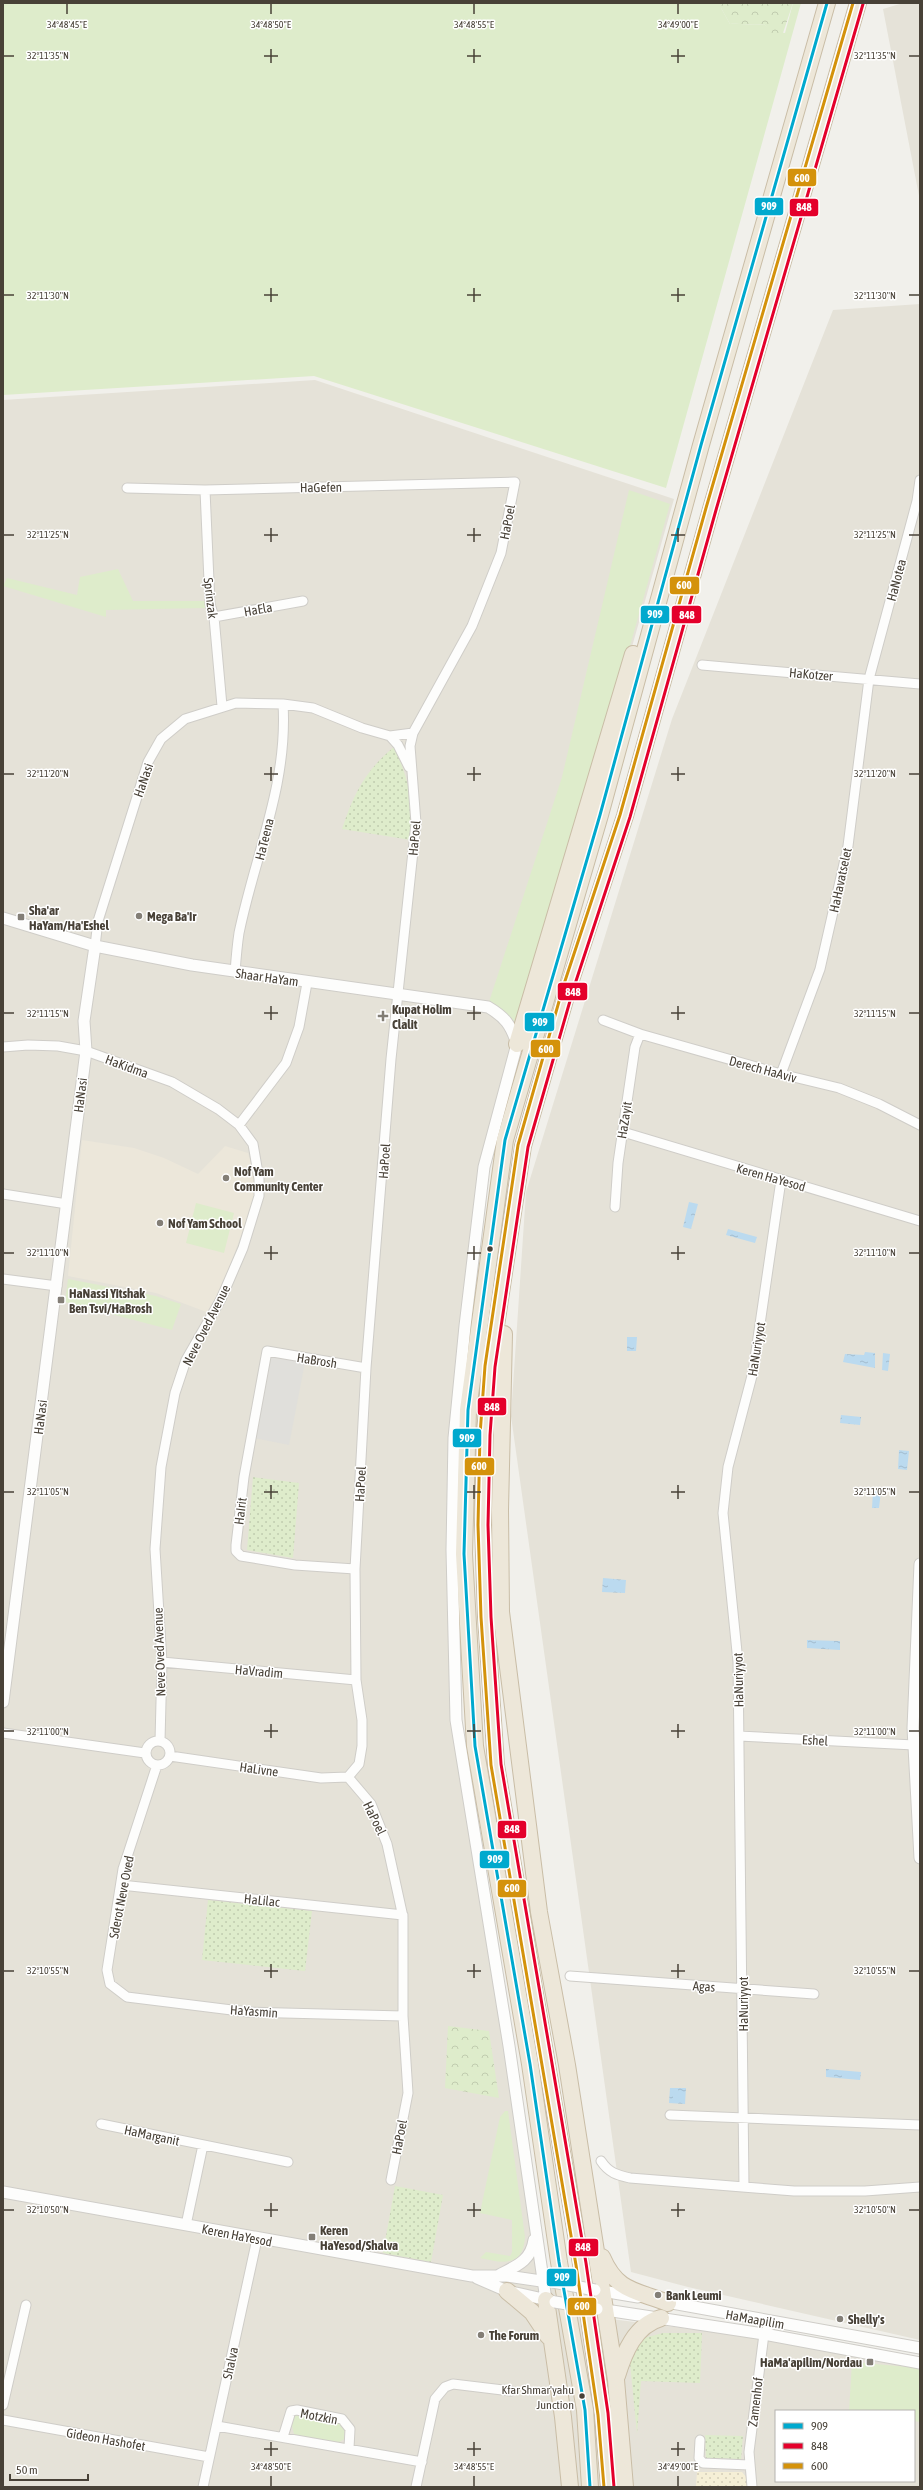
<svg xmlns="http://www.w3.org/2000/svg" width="923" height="2490" font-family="'Asap Condensed',sans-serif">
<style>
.residential{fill:#e5e2d8;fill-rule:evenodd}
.education{fill:#ece7da}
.green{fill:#deeccb}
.forest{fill:url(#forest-crowns)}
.sand{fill:url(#sand-dots)}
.park{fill:url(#park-dots)}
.parking{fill:#e0dfdb}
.water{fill:url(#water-ripples)}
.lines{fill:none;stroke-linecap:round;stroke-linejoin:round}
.minor-casing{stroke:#cfcdc8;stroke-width:11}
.tertiary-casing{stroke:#cfcdc8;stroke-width:13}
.motorway-casing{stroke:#c9bda6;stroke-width:18}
.minor{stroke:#fdfdfc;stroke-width:9}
.tertiary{stroke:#fdfdfc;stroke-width:11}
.motorway{stroke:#ede7d9;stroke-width:16}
.tertiary-bridge-casing{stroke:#cfcdc8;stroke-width:13;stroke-linecap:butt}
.tertiary-bridge{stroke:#fdfdfc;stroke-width:11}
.bus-1-casing{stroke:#fff;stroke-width:6}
.bus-2-casing{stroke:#fff;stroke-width:6}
.bus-3-casing{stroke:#fff;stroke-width:6}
.bus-1{stroke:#00a9ce;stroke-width:3}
.bus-2{stroke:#e4002b;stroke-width:3}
.bus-3{stroke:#d4920b;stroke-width:3}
.ticks{fill:none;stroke:#484137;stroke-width:1.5}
.poi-dot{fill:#837e76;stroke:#fff;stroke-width:1.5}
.bus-dot{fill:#484137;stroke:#fff;stroke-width:1.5}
.labels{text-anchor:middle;stroke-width:3;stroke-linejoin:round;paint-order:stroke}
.bus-label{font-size:12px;fill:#484137;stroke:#fff;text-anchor:end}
.street-label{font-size:13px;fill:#484137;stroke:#fff}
.poi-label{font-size:13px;font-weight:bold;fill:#484137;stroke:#fff;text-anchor:start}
.ticks-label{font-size:10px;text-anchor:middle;fill:#484137;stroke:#fff;stroke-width:3;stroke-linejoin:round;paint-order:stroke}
.line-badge{stroke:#fff;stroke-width:1.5}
.badge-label{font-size:11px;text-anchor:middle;font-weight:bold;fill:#fff}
</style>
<defs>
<pattern id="forest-crowns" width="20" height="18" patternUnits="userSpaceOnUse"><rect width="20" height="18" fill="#deeccb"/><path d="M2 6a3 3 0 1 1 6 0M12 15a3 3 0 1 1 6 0" fill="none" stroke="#c0ccaf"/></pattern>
<pattern id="sand-dots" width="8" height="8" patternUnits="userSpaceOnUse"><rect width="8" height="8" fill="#f5efd6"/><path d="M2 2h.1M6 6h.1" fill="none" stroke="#d4ceb8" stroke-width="1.8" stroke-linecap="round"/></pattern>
<pattern id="park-dots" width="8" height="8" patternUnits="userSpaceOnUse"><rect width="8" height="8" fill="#deeccb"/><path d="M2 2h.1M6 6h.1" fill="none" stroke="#c0ccaf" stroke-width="1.8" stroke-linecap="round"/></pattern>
<pattern id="water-ripples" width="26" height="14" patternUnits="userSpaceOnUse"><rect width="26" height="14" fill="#bbdaef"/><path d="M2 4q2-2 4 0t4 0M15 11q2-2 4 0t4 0" fill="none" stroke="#a2bcce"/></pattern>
</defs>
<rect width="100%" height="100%" fill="#f1f0eb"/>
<!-- residential -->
<path class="residential" d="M903 3H920V201L883 9Z
M920 304V2340L688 2287 631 2272 511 1416 526 1192 672 719 833 310Z
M315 380 674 499 484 1167 465 1326 456 1720 547 2272 573 2301 595 2317 920 2358V2487H3V400ZM776 2411H914V2481H776Z"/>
<!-- education -->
<path class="education" d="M82 1140 134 1148 164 1158 198 1174 225 1146 248 1153 255 1177V1196L220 1294 209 1313 156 1293 68 1276Z"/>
<!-- green -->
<path class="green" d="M3 3H721V8L730 24C742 23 752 26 764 24L771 31 785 33 793 3H801L666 488 314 376 3 395Z
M629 490 670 504 592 781 516 1023 504 1011 489 1002 562 777Z
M118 569 133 601H205V608L106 610V617L3 586 7 578 77 595 80 577Z
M196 1203 234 1213 224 1253 186 1243Z
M68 1279 156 1296 181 1304 172 1330 65 1302Z
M505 2111H508L525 2237C523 2268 502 2263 480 2258L486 2252 510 2256 512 2252V2220L480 2213 500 2117Z
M852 2362 920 2368V2422L914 2421V2411H849Z
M300 2414 338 2421 345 2430 344 2439 336 2444 298 2437 294 2434 291 2422 294 2415Z"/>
<!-- forest -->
<path class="forest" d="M721 3H793L781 39 777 40 764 24C752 26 742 23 730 24L721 8Z
M448 2026 489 2031 499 2098 445 2088Z"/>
<!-- sand -->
<path class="sand" d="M697 2472H742L747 2478 748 2487H696Z"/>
<!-- park -->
<path class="park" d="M394 747C409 778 414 806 411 840L342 829C354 793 365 771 394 747Z
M253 1477 299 1483 293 1558 247 1550Z
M208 1900 312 1911 305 1971 202 1960Z
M395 2186 443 2195 431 2262 383 2253Z
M663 2333H702L700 2383 641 2381 637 2434 630 2363 640 2339Z
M705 2435 743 2436 741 2459 706 2458Z"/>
<!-- parking -->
<path class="parking" d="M270 1355 305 1362 289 1445 254 1438Z"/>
<!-- water -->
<path class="water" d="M689 1202 698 1204 691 1229 683 1227Z
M728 1229 757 1237 755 1243 726 1235Z
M627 1337H637L636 1351H627Z
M865 1352 875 1353V1368L843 1362 845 1354 864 1355Z
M883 1353 890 1354 888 1371 882 1370Z
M841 1415 861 1417 860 1425 840 1423Z
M899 1450 909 1451 907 1470 898 1469Z
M873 1491H881L879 1508H872Z
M603 1578 626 1580 625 1593 602 1592Z
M807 1640 840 1641V1650L807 1648Z
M826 2069 861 2072 860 2080 826 2077Z
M670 2088H686L685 2104 669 2103Z"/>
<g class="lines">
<defs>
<path id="minor" d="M127 488 205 490 515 482 501 553 472 626 413 733 410 746 416 823 391 1059 366 1368 355 1569 356 1680 362 1720V1746L359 1764 348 1777
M205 490 210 604 214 617 222 706
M214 617 303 601
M702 665 920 684
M390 736 398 745 409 767
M95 946 98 921 148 762 161 739 185 719 236 703 283 704 313 708 362 728 390 736 413 733
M235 972C236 959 237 946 239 933 255 855 288 785 283 704
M603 1020 640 1034 781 1074 839 1088 879 1104 920 1125
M3 1047 28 1045 58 1046 86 1051 172 1082 218 1109 239 1125
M781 1074 820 969 848 846 869 679 917 501 920 480
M623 1132 920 1221
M3 1194 67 1204
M615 1207 618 1163 635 1047 640 1034
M3 1279 57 1286
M355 1569 295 1565 241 1556 236 1551V1545L244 1477 267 1351 366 1368
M162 1662 356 1680
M3 1733 145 1753
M739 1736 914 1745
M146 1753a12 12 0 1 1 24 0a12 12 0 1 1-24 0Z
M160 1741 162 1662 155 1549 161 1467 175 1393 186 1360 221 1299 243 1248 259 1196V1179L253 1144 239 1125 286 1063 299 1027 307 983
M170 1756 321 1778 348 1777
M157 1765 123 1869 107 1970 110 1984 127 1997 248 2012 403 2016
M348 1777 371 1804 387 1844 403 1917V2016L408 2093 391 2180
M121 1885 403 1915
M570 1976 814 1994
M670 2115 920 2125
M101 2124 288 2162
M601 2161C609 2173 617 2175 630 2178L794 2191H865L920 2187
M744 2187 738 1662 723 1513 728 1467 753 1372 781 1180
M186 2225 203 2145
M3 2405 26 2305
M3 2420 209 2457
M217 2426 422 2462
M283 2437 291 2411 297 2410 342 2419 350 2429 349 2448
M700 2440 699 2458 703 2463 749 2465
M203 2487 257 2239
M416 2487 435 2399 445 2387 453 2384 511 2391
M752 2487 749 2452 764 2334 769 2326 777 2323"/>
<path id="tertiary" d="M3 918 95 946 192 965 488 1007C505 1017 511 1025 517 1044L484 1167 465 1326 454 1438 452 1550 456 1720 509 2046 546 2300
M920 1564 913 1728 920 1858
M3 1702 86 1051 84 1021 95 946
M3 2192 472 2276H507L548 2282
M499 2275C516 2266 531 2261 534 2240
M477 2278 507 2291 552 2301
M596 2290 638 2297
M661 2301 920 2348
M599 2309 764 2334 920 2363"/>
<path id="motorway" d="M517 1044 633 654
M504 1334 500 1510 501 1612 539 1912 567 2065 616 2380 625 2487
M602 2257C617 2292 635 2290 668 2303
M507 2291 532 2312 548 2336
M546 2300 563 2417 570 2487
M617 2376C624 2353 635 2325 661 2318
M590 2487 585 2410 559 2262 530 2064 475 1746 464 1554 468 1410 505 1140 600 815 701 445 827 3
M609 2487 603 2414 581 2264 496 1765 486 1617 483 1525 485 1435 490 1366 523 1146 569 986 625 816 711 509 858 3"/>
</defs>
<!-- minor casing -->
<use href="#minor" class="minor-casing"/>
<!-- tertiary casing -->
<use href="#tertiary" class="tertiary-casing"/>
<!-- motorway casing -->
<use href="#motorway" class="motorway-casing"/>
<!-- minor -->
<use href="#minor" class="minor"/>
<!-- tertiary -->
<use href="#tertiary" class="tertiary"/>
<!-- motorway -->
<use href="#motorway" class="motorway"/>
<defs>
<path id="tertiary-bridge" d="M553 2282 595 2290
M555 2302 597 2309"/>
</defs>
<!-- tertiary-bridge casing -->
<use href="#tertiary-bridge" class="tertiary-bridge-casing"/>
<!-- tertiary-bridge -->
<use href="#tertiary-bridge" class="tertiary-bridge"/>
<defs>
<path id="bus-1" d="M590 2487 585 2410 559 2262 530 2064 475 1746 464 1554 468 1410 505 1140 600 815 701 445 827 3"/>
<path id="bus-2" d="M614 2487 608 2413 586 2263 501 1764 491 1617 488 1525 490 1435 495 1367 528 1147 574 987 630 817 716 510 863 4"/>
<path id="bus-3" d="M604 2487 598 2415 576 2265 491 1765 481 1617 478 1525 480 1435 485 1366 518 1145 564 984 620 815 706 508 853 3"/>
</defs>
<!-- bus-1 casing -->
<use href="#bus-1" class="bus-1-casing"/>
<!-- bus-2 casing -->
<use href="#bus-2" class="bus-2-casing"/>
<!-- bus-3 casing -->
<use href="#bus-3" class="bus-3-casing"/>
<!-- bus-1 -->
<use href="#bus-1" class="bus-1"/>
<!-- bus-2 -->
<use href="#bus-2" class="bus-2"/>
<!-- bus-3 -->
<use href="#bus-3" class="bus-3"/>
</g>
<!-- ticks -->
<path class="ticks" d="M67 4V14M271 4V14M474 4V14M678 4V14M271 49V63M474 49V63M678 49V63M4 56H14M264 56H278M467 56H481M671 56H685M909 56H919M271 288V302M474 288V302M678 288V302M4 295H14M264 295H278M467 295H481M671 295H685M909 295H919M271 528V542M474 528V542M678 528V542M4 535H14M264 535H278M467 535H481M671 535H685M909 535H919M271 767V781M474 767V781M678 767V781M4 774H14M264 774H278M467 774H481M671 774H685M909 774H919M271 1006V1020M474 1006V1020M678 1006V1020M4 1013H14M264 1013H278M467 1013H481M671 1013H685M909 1013H919M271 1246V1260M474 1246V1260M678 1246V1260M4 1253H14M264 1253H278M467 1253H481M671 1253H685M909 1253H919M271 1485V1499M474 1485V1499M678 1485V1499M4 1492H14M264 1492H278M467 1492H481M671 1492H685M909 1492H919M271 1724V1738M474 1724V1738M678 1724V1738M4 1731H14M264 1731H278M467 1731H481M671 1731H685M909 1731H919M271 1964V1978M474 1964V1978M678 1964V1978M4 1971H14M264 1971H278M467 1971H481M671 1971H685M909 1971H919M271 2203V2217M474 2203V2217M678 2203V2217M4 2210H14M264 2210H278M467 2210H481M671 2210H685M909 2210H919M271 2442V2456M474 2442V2456M678 2442V2456M264 2449H278M467 2449H481M671 2449H685M271 2476V2486M474 2476V2486M678 2476V2486"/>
<!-- markers -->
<g class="poi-dot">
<circle cx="139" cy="916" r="4"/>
<rect x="17" y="913" width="8" height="8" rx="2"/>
<path d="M381 1010h4v4h4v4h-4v4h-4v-4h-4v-4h4z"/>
<circle cx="226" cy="1178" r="4"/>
<circle cx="160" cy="1223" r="4"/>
<rect x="57" y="1296" width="8" height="8" rx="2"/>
<rect x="308" y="2233" width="8" height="8" rx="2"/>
<circle cx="658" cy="2295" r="4"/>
<circle cx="840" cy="2319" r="4"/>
<circle cx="481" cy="2335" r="4"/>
<rect x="866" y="2358" width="8" height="8" rx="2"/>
</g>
<g class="bus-dot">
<circle cx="490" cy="1249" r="3.5"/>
<circle cx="582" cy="2396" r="3.5"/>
</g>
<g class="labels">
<!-- bus labels -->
<g class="bus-label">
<text x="574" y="2394">Kfar Shmar'yahu<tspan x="574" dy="15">Junction</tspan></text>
</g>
<!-- street labels -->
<g class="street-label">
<text transform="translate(321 487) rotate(-1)" y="5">HaGefen</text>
<text transform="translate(507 522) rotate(-79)" y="5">HaPoel</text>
<text transform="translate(896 580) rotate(-75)" y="5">HaNotea</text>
<text transform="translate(211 598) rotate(83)" y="5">Sprinzak</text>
<text transform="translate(258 609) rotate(-10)" y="5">HaEla</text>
<text transform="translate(811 674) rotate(5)" y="5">HaKotzer</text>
<text transform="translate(143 780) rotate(-71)" y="5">HaNasi</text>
<text transform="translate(414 838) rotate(-85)" y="5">HaPoel</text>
<text transform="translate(264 839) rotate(-76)" y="5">HaTeena</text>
<text transform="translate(840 880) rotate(-78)" y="5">HaHavatselet</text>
<text transform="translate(267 977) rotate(8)" y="5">Shaar HaYam</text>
<text transform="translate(127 1066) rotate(20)" y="5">HaKidma</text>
<text transform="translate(763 1069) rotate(15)" y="5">Derech HaAviv</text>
<text transform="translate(80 1095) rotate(-83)" y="5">HaNasi</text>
<text transform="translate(624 1120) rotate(-81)" y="5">HaZayit</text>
<text transform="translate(384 1161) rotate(-86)" y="5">HaPoel</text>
<text transform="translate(771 1177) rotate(16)" y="5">Keren HaYesod</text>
<text transform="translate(206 1325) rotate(-63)" y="5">Neve Oved Avenue</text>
<text transform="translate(756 1349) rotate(-81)" y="5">HaNuriyyot</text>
<text transform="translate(317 1360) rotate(9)" y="5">HaBrosh</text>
<text transform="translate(40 1417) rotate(-83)" y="5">HaNasi</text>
<text transform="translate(360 1484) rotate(-87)" y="5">HaPoel</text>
<text transform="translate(240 1511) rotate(-83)" y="5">HaIrit</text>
<text transform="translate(159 1652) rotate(-92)" y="5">Neve Oved Avenue</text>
<text transform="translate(259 1671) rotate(5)" y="5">HaVradim</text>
<text transform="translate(738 1680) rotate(-91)" y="5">HaNuriyyot</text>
<text transform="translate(815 1740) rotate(3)" y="5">Eshel</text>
<text transform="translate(259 1769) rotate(8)" y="5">HaLivne</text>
<text transform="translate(375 1818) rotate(64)" y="5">HaPoel</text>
<text transform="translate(121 1897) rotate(-79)" y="5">Sderot Neve Oved</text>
<text transform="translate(262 1900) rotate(6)" y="5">HaLilac</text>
<text transform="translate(704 1986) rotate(4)" y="5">Agas</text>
<text transform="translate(743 2004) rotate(-90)" y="5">HaNuriyyot</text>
<text transform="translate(254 2011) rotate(4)" y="5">HaYasmin</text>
<text transform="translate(152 2135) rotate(12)" y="5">HaMarganit</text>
<text transform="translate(399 2137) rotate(-79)" y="5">HaPoel</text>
<text transform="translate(237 2235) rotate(11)" y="5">Keren HaYesod</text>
<text transform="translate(755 2319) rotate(10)" y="5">HaMaapilim</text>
<text transform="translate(230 2363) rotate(-78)" y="5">Shalva</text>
<text transform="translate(755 2402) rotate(-83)" y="5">Zamenhof</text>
<text transform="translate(319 2416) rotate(11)" y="5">Motzkin</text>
<text transform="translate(106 2439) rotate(10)" y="5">Gideon Hashofet</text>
</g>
<!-- poi labels -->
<g class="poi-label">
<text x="29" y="915">Sha'ar<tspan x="29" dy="15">HaYam/Ha'Eshel</tspan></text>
<text x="147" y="921">Mega Ba'Ir</text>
<text x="392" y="1014">Kupat Holim<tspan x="392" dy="15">Clalit</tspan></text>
<text x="234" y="1176">Nof Yam<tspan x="234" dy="15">Community Center</tspan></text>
<text x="168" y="1228">Nof Yam School</text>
<text x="69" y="1298">HaNassi Yitshak<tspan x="69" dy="15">Ben Tsvi/HaBrosh</tspan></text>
<text x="320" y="2235">Keren<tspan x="320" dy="15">HaYesod/Shalva</tspan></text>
<text x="666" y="2300">Bank Leumi</text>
<text x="848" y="2324">Shelly's</text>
<text x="489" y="2340">The Forum</text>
<text x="862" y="2367" text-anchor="end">HaMa'apilim/Nordau</text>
</g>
</g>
<g class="ticks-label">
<text x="67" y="28">34°48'45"E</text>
<text x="271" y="28">34°48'50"E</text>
<text x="474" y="28">34°48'55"E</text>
<text x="678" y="28">34°49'00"E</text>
<text x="48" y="59">32°11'35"N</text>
<text x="875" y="59">32°11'35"N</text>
<text x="48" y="299">32°11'30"N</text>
<text x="875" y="299">32°11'30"N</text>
<text x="48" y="538">32°11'25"N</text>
<text x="875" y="538">32°11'25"N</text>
<text x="48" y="777">32°11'20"N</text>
<text x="875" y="777">32°11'20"N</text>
<text x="48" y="1017">32°11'15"N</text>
<text x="875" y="1017">32°11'15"N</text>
<text x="48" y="1256">32°11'10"N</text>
<text x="875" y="1256">32°11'10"N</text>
<text x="48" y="1495">32°11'05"N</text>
<text x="875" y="1495">32°11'05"N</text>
<text x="48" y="1735">32°11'00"N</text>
<text x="875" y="1735">32°11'00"N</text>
<text x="48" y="1974">32°10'55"N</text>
<text x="875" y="1974">32°10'55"N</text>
<text x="48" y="2213">32°10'50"N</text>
<text x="875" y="2213">32°10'50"N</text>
<text x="271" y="2470">34°48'50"E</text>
<text x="474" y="2470">34°48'55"E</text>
<text x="678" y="2470">34°49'00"E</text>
</g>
<g class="line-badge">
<rect x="787" y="168" width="30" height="19" rx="4" fill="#d4920b"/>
<rect x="754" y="197" width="30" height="19" rx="4" fill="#00a9ce"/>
<rect x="789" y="198" width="30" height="19" rx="4" fill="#e4002b"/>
<rect x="669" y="576" width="31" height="19" rx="4" fill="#d4920b"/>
<rect x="640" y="605" width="30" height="19" rx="4" fill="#00a9ce"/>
<rect x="671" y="605" width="31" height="19" rx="4" fill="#e4002b"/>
<rect x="557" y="982" width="31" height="19" rx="4" fill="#e4002b"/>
<rect x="524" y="1012" width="31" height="20" rx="4" fill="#00a9ce"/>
<rect x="530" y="1039" width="31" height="19" rx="4" fill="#d4920b"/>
<rect x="477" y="1397" width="30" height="19" rx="4" fill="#e4002b"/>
<rect x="452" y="1428" width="30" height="20" rx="4" fill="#00a9ce"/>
<rect x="464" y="1457" width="31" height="19" rx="4" fill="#d4920b"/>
<rect x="497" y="1820" width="30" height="19" rx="4" fill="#e4002b"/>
<rect x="479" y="1850" width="31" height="19" rx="4" fill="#00a9ce"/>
<rect x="497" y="1879" width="30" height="19" rx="4" fill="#d4920b"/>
<rect x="568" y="2238" width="31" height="19" rx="4" fill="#e4002b"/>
<rect x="546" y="2268" width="31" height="19" rx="4" fill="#00a9ce"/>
<rect x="567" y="2297" width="30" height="19" rx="4" fill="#d4920b"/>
</g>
<g class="badge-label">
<text x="802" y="182">600</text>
<text x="769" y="210">909</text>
<text x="804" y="211">848</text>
<text x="684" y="589">600</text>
<text x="655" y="618">909</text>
<text x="687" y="619">848</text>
<text x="573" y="996">848</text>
<text x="540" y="1026">909</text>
<text x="546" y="1053">600</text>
<text x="492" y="1411">848</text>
<text x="467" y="1442">909</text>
<text x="479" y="1470">600</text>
<text x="512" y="1833">848</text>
<text x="495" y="1863">909</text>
<text x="512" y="1892">600</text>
<text x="583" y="2251">848</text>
<text x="562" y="2281">909</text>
<text x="582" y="2310">600</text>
</g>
<!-- border -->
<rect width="923" height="2490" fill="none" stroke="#484137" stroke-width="8"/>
<!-- legend -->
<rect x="775" y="2410" width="140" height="72" fill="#ffffff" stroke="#b6b3af"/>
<rect x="783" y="2423" width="20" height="6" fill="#00a9ce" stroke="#b6b3af"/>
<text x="811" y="2430" font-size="12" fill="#484137">909</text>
<rect x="783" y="2443" width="20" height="6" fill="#e4002b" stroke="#b6b3af"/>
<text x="811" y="2450" font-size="12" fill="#484137">848</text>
<rect x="783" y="2463" width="20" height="6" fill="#d4920b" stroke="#b6b3af"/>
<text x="811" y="2470" font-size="12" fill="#484137">600</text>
<!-- scale -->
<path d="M10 2474v6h78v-6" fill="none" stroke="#484137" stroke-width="2"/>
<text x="16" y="2474" font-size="12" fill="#484137" stroke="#ffffff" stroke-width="3" paint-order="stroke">50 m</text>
</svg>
